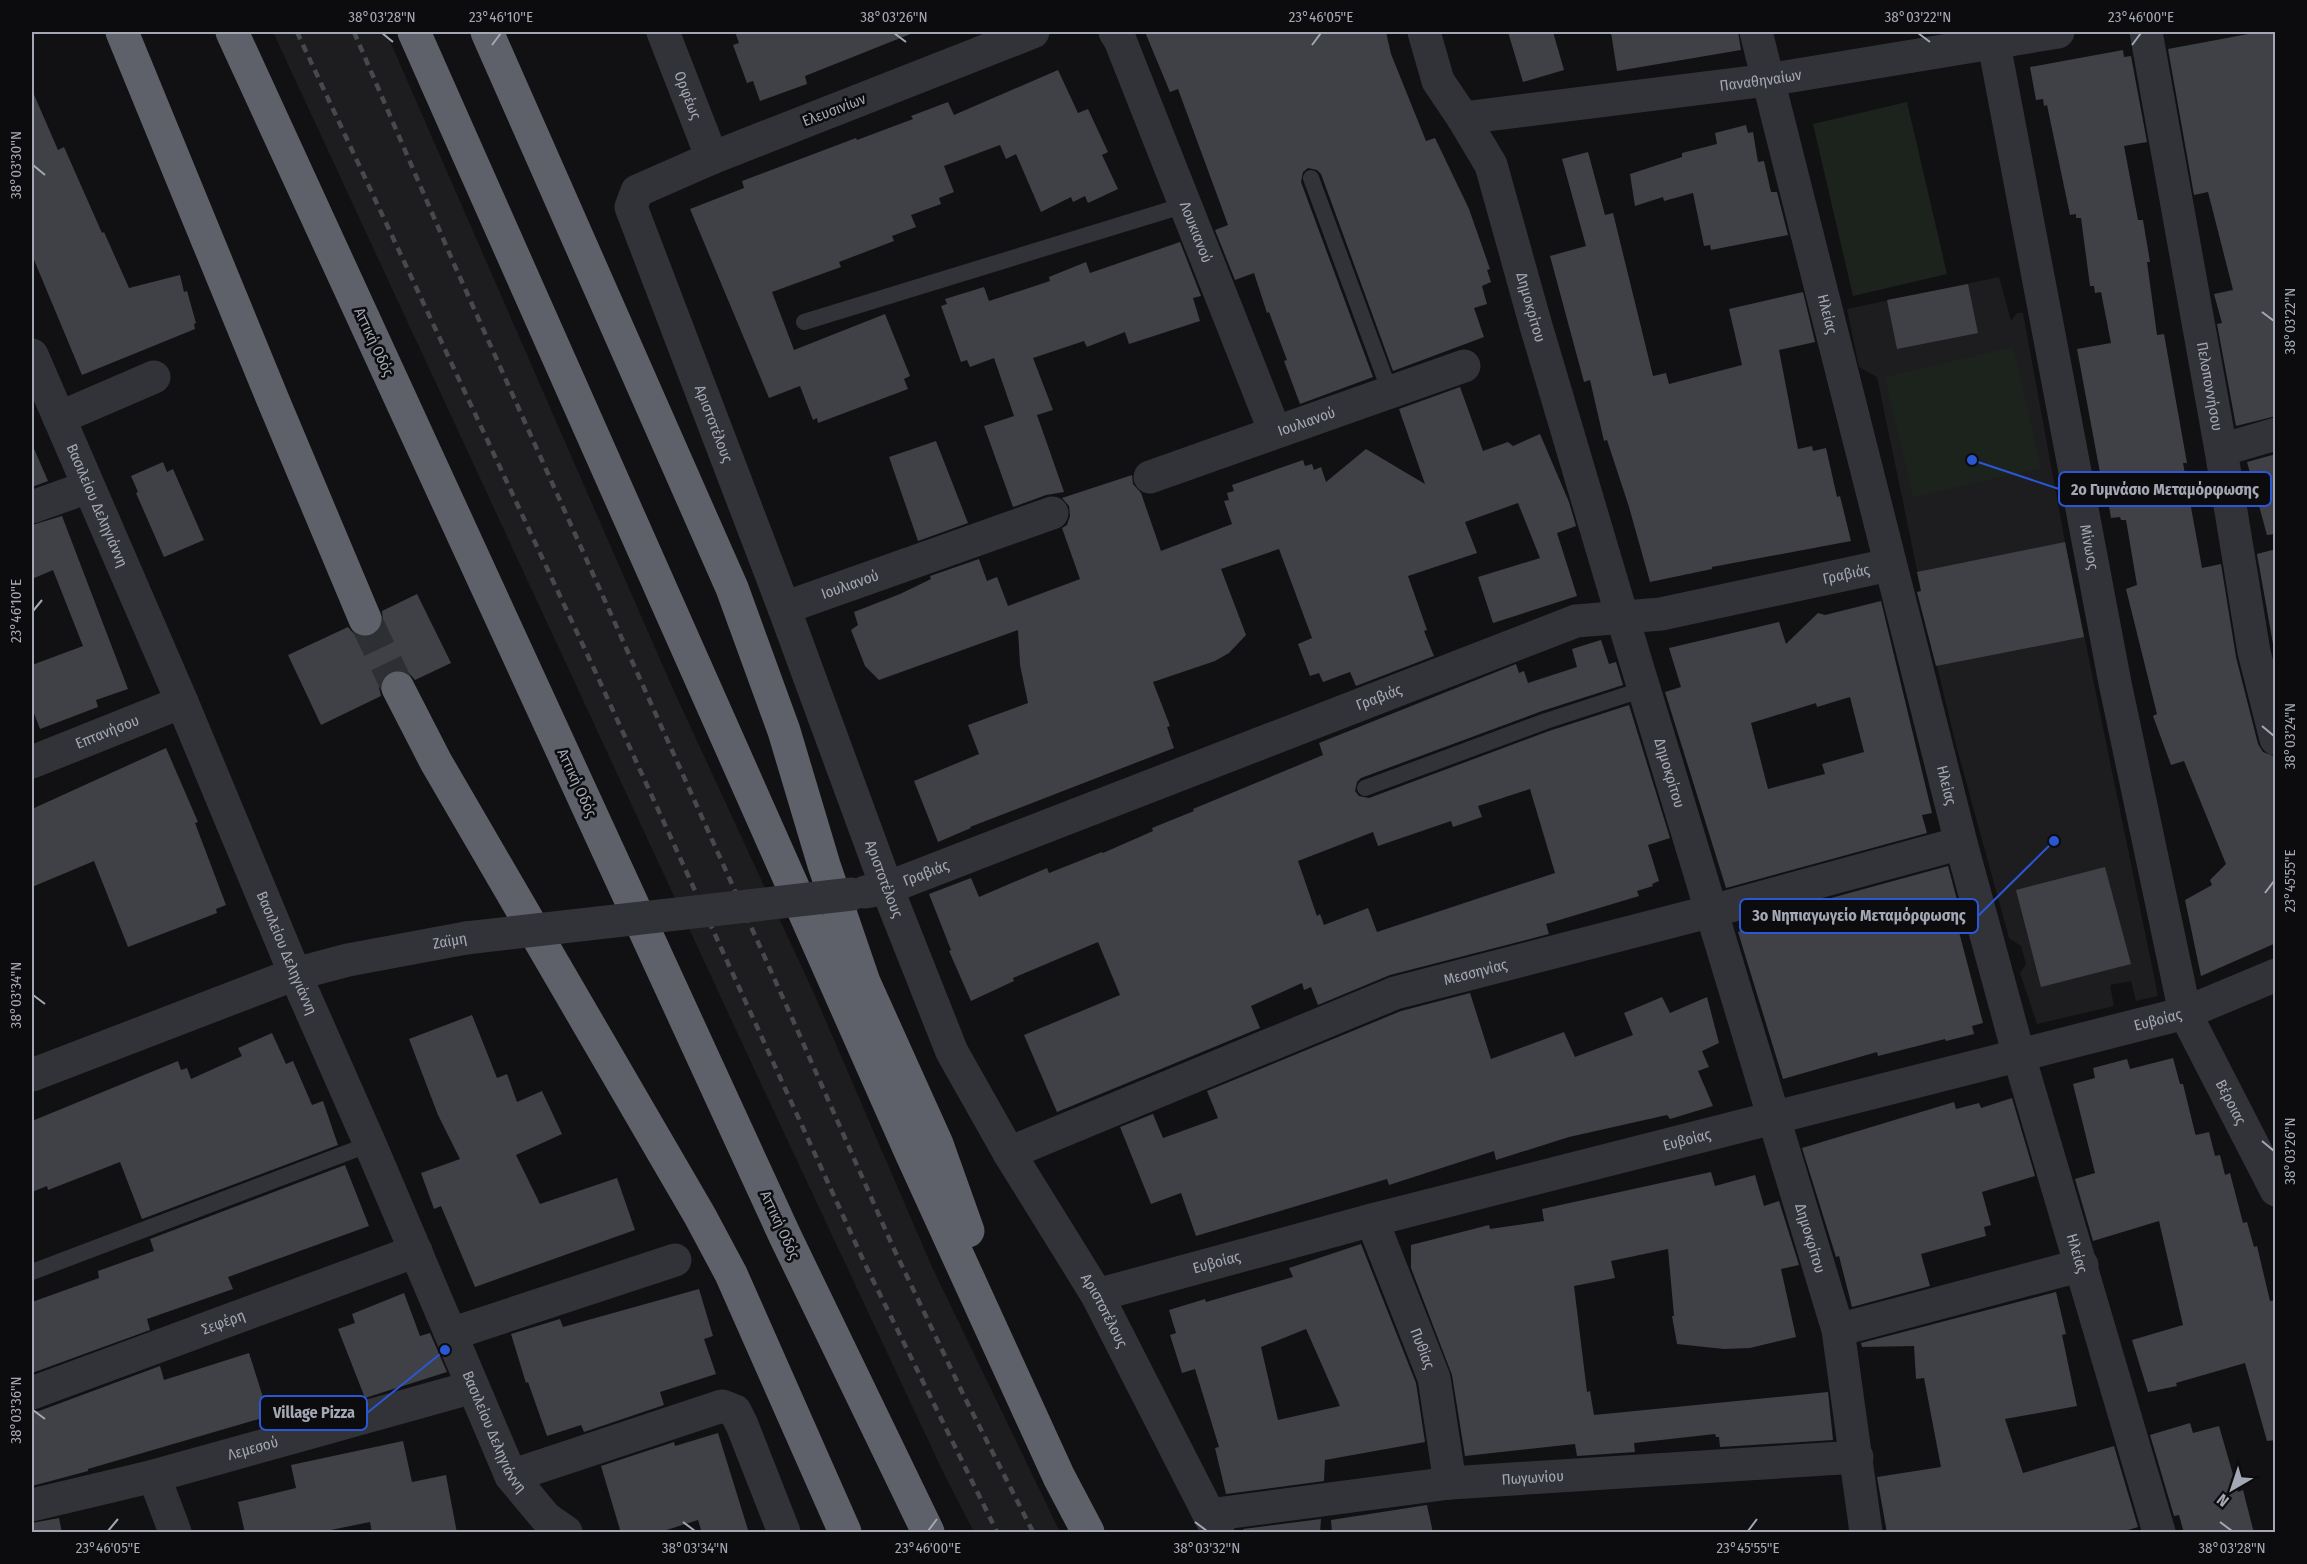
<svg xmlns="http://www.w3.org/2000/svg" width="2307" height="1564" font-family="'Fira Sans Condensed',sans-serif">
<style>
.built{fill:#1d1d20}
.green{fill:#1c231d}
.building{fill:#404146;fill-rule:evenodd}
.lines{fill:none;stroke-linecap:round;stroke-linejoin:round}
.highway-tunnel{stroke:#2e2f33;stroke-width:33;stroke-dasharray:33 16;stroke-linecap:butt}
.lane{stroke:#323338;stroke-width:16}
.street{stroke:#323338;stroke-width:33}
.highway{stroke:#5e6169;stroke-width:33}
.rail{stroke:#47494f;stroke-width:4.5;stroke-dasharray:8 6;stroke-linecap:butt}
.street-bridge{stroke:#323338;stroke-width:33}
.ticks{fill:none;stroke:#a3a8b4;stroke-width:2}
.labels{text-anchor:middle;stroke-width:5;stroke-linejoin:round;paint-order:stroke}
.street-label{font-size:15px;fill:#a3a8b4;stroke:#0c0c0e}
.leader{fill:none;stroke:#2a57d4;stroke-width:2}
.callout-dot{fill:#2a57d4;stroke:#0c0c0e;stroke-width:2}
.callout{fill:#0c0c0e;stroke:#2a57d4;stroke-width:2}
.callout-label{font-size:16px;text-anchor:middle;font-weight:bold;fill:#a3a8b4}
.neatline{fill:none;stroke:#a3a8b4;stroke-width:2}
.ticks-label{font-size:15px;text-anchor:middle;fill:#a3a8b4}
</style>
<rect width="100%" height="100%" fill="#111113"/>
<!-- built -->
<path class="built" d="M273 32H386L673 689 816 998 932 1267 1060 1532H974L944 1474 763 1088Z
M1999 277 2011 321 2017 313H2023L2065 542 2158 996 2136 1001 2131 981 2110 985 2114 1006 2037 1024 2020 973 2026 964 2021 946 2009 938 1956 745 1937 666 1877 377 1859 367 1847 309Z"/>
<!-- green -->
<path class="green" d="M1907 102 1947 274 1853 296 1813 124Z
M2013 347 2041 468 1913 497 1885 377Z"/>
<!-- building -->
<path class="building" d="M735 32H912L913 33 805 76 807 84 760 101 753 81 747 83 733 45 739 43Z
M1145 32H1386L1391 54 1426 141 1435 138 1469 209 1490 269 1487 270 1491 282 1482 286 1487 304 1474 308 1484 337 1393 371 1321 174 1317 170 1308 168 1303 172 1301 182 1373 377 1300 404 1284 361 1287 360 1269 312 1267 313 1254 273 1235 280 1215 230 1228 225 1220 203 1178 89 1170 92Z
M1508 32H1553L1564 70 1523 82Z
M1611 32H1738L1741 50 1617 71Z
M2259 32H2276V416L2236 426 2217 324 2222 323 2214 294 2233 290 2208 192 2194 195 2168 49Z
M2123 50 2124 57 2131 56 2147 142 2124 146 2138 220H2143L2150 262H2147L2157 335 2164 334 2187 463H2183L2202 568 2221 564 2236 657 2258 744 2263 752 2276 757V943L2201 976 2185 900 2212 885 2210 880 2226 864 2184 761 2171 765 2153 716 2157 714 2126 589 2137 585 2126 520H2121L2120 517 2111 518 2104 477 2101 478 2077 349 2111 343 2101 292 2095 293 2094 286H2090L2081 218H2076V214L2070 215 2047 105 2044 106 2043 99 2036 100 2030 67Z
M1058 70 1078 113 1088 109 1108 152 1102 155 1118 189 1088 203 1085 196 1073 202 1071 197 1041 212 1016 154 1006 159 1000 145 944 166 954 192 939 198 941 204 911 215 916 227 892 236 894 241 839 262 841 267 772 292 794 350 885 314 910 376 904 379 908 389 818 423 817 418 813 420 800 386 769 398 690 209 744 188 742 181 856 138 857 140 913 119 911 116 948 102 954 115Z
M32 90 58 150 64 147 102 233 104 232 129 288 180 275 184 292 187 291 196 323 194 324 195 329 82 375 32 255Z
M1746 125 1748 133 1753 132 1758 162 1764 161 1771 192H1777L1788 235 1711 250 1710 245 1704 246 1693 193 1664 201 1663 197 1635 206 1630 174 1682 157V153L1717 144 1715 133Z
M1588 152 1605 215 1613 213 1653 376 1666 373 1669 384 1742 365 1729 309 1803 292 1815 342 1779 350 1798 449 1812 446 1813 451 1826 448 1837 497 1840 496 1851 541 1712 567V569L1650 582 1629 507 1607 440 1604 441 1590 380 1584 382 1550 256 1586 246 1562 159Z
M1180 242 1201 296 1193 298 1200 321 1129 344 1125 332 1087 347 1084 341 1033 358 1053 410 1037 415 1064 492 1046 495 1013 507 984 426 1014 416 994 358 970 367 967 360 961 362 941 306 947 304 945 299 984 287 989 301 1050 281 1049 277 1086 262 1090 273Z
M1968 284 1978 333 1897 349 1887 300Z
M1460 387 1483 451 1508 442 1513 446 1540 434 1569 502 1576 526 1557 533 1577 596 1493 623 1478 577 1540 558 1518 503 1465 522 1477 553 1408 576 1427 630 1424 631 1434 656 1356 686 1350 672 1323 682 1319 673 1310 676 1298 644 1312 638 1279 549 1221 569 1246 635 1229 653 1215 661 1153 682 1170 726 1167 727 1174 748 970 827 971 828 938 842 914 781 979 754 968 725 1028 703 1020 665 1018 630 879 680 865 666 851 630 858 625 854 612 900 594 931 579 930 576 979 559 987 581 997 577 1008 606 1080 579 1062 528 1067 525 1070 516 1069 506 1062 498 1132 475 1133 484 1141 493 1161 551 1232 524 1224 501 1229 500 1227 493 1234 491 1232 485 1303 460 1305 466 1312 464 1314 470 1321 467 1326 482 1366 449 1425 484 1399 409Z
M936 441 968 523 918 541 889 457Z
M32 444 48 481 32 487Z
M2276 454V534L2267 535 2247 462Z
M163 462 167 472 173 469 204 540 164 557 136 493 138 492 131 476Z
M62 516 128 689 96 700 98 707 40 729 32 708V665L83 646 53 570 32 579V525Z
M2065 542 2084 637 1936 666 1917 592 1921 591 1917 572Z
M2276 549V661L2257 554Z
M417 594 451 663 415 680 408 672 398 669 390 671 382 678 379 688 381 696 321 725 288 655 348 627 354 634 362 637 373 636 380 630 383 622 382 611Z
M1881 601 1932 813 1922 815 1927 833 1726 888 1665 692 1681 687 1669 648 1779 622 1786 644 1818 613 1825 615ZM1850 697 1864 752 1822 764 1825 774 1768 789 1751 723 1816 703 1817 707Z
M1601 640 1609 664 1616 662 1623 685 1542 711 1361 778 1357 782 1355 791 1359 796 1369 798 1549 731 1629 705 1670 838 1648 845 1659 881 1652 884 1653 886 1637 891 1639 896 1546 924 1549 934 1390 975 1318 1005 1311 987 1304 990 1302 983 1251 1006 1260 1028 1057 1112 1024 1035 1120 995 1098 942 1013 978 1014 981 971 1001 949 951 951 950 929 894 971 878 979 897 1047 868 1049 873 1102 852 1103 853 1153 831 1152 828 1194 811 1193 809 1323 755 1319 743 1516 664 1519 673 1524 671 1528 683 1577 667 1572 649ZM1530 789 1555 873 1377 932 1368 908 1324 925 1320 914 1317 916 1298 861 1373 832 1378 846 1451 821 1453 827 1482 817 1478 806Z
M166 748 198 822 195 823 226 905 216 909 217 913 128 947 94 861 32 887V809Z
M1948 866 1965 930 1959 932 1983 1023 1972 1026 1974 1034 1946 1041 1945 1039 1878 1056 1877 1052 1783 1079 1738 932 1743 930 1740 923Z
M2105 867 2131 964 2041 987 2016 890Z
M1470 993 1491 1059 1564 1032 1575 1057 1633 1035 1624 1013 1662 997 1670 1013 1707 997 1719 1043 1702 1051 1709 1067 1698 1071 1713 1106 1670 1119 1667 1115 1569 1137 1496 1160 1494 1151 1389 1185 1387 1179 1196 1236 1181 1193 1151 1204 1120 1127 1153 1114 1163 1138 1218 1118 1207 1091 1401 1011Z
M472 1015 497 1078 507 1074 517 1102 542 1091 562 1134 516 1155 540 1204 617 1178 635 1230 475 1287 441 1206 434 1209 421 1173 460 1159 438 1115 409 1039Z
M272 1033 286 1064 293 1061 312 1105 323 1101 338 1145 142 1219 120 1162 48 1190 47 1186 32 1192V1121L178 1061 181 1070 187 1068 191 1079 242 1056 238 1048Z
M2173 1058 2180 1084H2183L2195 1133 2196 1135 2209 1132 2215 1156 2220 1155 2225 1175 2230 1173 2243 1223 2247 1222 2254 1247 2257 1246 2270 1301 2276 1300V1440L2267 1441 2245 1363 2176 1383 2177 1386 2148 1392 2132 1340 2183 1325 2159 1221 2093 1241 2075 1179 2095 1173 2073 1084 2095 1078 2093 1068 2127 1059 2130 1069Z
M2012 1098 2035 1176 1982 1192 1991 1225 1984 1227 1986 1236 1921 1254 1930 1286 1852 1307 1839 1256 1836 1257 1802 1148 1954 1102 1956 1109 1979 1103 1981 1108Z
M345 1165 369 1226 228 1277 233 1289 147 1319 150 1330 32 1373V1302L99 1278 98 1271 154 1251 150 1239Z
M1711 1172 1715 1186 1755 1175 1764 1206 1779 1201 1799 1265 1781 1269 1796 1337 1750 1348 1724 1349 1677 1344 1672 1316H1674L1668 1249 1611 1261 1615 1278 1574 1286 1587 1392 1590 1391 1594 1415 1828 1392 1833 1440 1720 1447 1719 1437H1716L1715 1434 1634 1443 1635 1452 1577 1456 1575 1444 1465 1456 1452 1375 1411 1268V1245L1489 1225 1490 1229 1544 1221 1542 1209Z
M1361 1244 1416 1383 1425 1442 1325 1460 1324 1481 1226 1494 1215 1448 1219 1447 1195 1369 1182 1373 1170 1335 1176 1333 1169 1310 1205 1299 1206 1302 1293 1277 1289 1268ZM1306 1329 1340 1406 1278 1420 1261 1347Z
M699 1289 713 1336 704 1339 716 1374 660 1392 664 1405 584 1432 581 1425 547 1436 528 1382 526 1383 511 1334 560 1319 563 1327Z
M2056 1292 2066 1334 2062 1335 2077 1406 2005 1419 2023 1473 2114 1446 2138 1527 2118 1533H1887L1877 1477 1941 1467 1924 1378 1916 1379 1914 1346 1862 1347 1861 1343Z
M404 1293 420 1336 430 1333 447 1372 365 1398 338 1329 355 1323 352 1314Z
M249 1353 269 1416 88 1469V1471L32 1486V1411H39L160 1366 164 1380Z
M2190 1423 2193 1433 2219 1426 2238 1492 2243 1490 2254 1533H2184L2179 1515 2174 1516 2150 1435Z
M718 1433 749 1533H702L698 1520 657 1533H621L601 1466 674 1442 675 1446Z
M403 1441 412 1482 446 1475 457 1533H372L370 1522 316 1533H245L238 1502 296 1488 291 1465Z
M1427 1505 1433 1533H1332L1331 1520Z
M59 1518 62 1533H32V1523Z
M1321 1519 1320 1533H1245L1243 1529Z"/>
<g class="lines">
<!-- highway-tunnel -->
<path class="highway-tunnel" d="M365 619 398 688"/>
<!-- lane -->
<path class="lane" d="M1311 178 1390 392
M804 322 1185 205
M1365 788 1546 721 1644 689
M32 1272 370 1144"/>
<!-- street -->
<g class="street">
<path id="s1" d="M663 32 712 158"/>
<path id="s2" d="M1033 32 712 158 637 191 631 207 784 608 887 888 952 1052 1009 1153 1097 1295 1218 1532"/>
<path id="s3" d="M1115 32 1120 40 1275 432"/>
<path id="s4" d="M1424 32 1438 81 1463 118 1491 165 1536 326 1622 616 1838 1330 1866 1532"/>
<path id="s5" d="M1756 32 1961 843 2019 1056 2159 1532"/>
<path id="s6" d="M2146 32 2221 450 2254 652 2276 739"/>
<path id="s7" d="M1994 44 2115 683 2185 1013 2276 1190"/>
<path id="s8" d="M1463 118 1768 80 2058 32"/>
<path id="s9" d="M32 355 182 702 295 974 370 1144 511 1476 546 1518 566 1532"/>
<path d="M59 418 154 377"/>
<path d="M2221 450 2276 434"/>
<path id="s10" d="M1150 477 1464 366"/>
<path d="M32 507 88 487"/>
<path id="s11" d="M784 608 1052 513"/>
<path id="s12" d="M32 762 182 702"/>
<path id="s13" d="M865 892 887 888 1576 621 1661 614 1889 565"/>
<path id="s14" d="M32 1075 295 974 348 960 466 938"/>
<path id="s15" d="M1009 1153 1395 993 1712 911 1961 843"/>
<path id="s16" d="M1372 1220 1434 1378 1450 1483"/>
<path id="s17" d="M1097 1295 1372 1220 2185 1013 2276 975"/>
<path d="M1838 1330 2082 1265"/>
<path d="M451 1334 675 1260"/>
<path id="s18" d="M32 1393 416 1251"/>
<path d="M154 1476 175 1532"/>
<path d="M511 1476 722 1406 735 1411 742 1425 784 1532"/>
<path id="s19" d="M32 1505 154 1476 473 1387"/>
<path id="s20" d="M1209 1515 1450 1483 1857 1457"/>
</g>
<!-- highway -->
<path class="highway" d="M122 32 273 400 365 619
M232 32 785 1236 928 1532
M414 32 911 1153 1059 1477 1088 1532
M487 32 732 588 784 731 824 865 864 982 937 1144 968 1231
M398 688 436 762 700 1216 731 1274 845 1532"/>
<!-- rail -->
<path class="rail" d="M297 32 595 671 865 1264 997 1532
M354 32 454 264 796 1027 893 1247 964 1396 1033 1532"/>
<!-- street-bridge -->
<path class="street-bridge" d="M466 938 852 894"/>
</g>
<!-- ticks -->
<path class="ticks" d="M382 33 393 42M894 33 906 42M1918 33 1930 42M492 45 501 33M1312 45 1321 33M2132 45 2141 33M33 165 45 175M2262 312 2274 321M33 611 42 600M2262 726 2274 736M2265 893 2274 881M33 995 45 1004M2262 1141 2274 1151M33 1410 45 1419M683 1522 695 1531M1195 1522 1207 1531M2220 1522 2232 1531M108 1531 118 1519M928 1531 937 1519M1748 1531 1757 1519"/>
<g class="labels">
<!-- street labels -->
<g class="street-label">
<text dy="5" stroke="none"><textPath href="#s8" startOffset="300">Παναθηναίων</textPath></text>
<text dy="5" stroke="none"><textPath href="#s1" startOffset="68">Ορφέως</textPath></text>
<text transform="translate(834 110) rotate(-21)" y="5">Ελευσινίων</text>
<text dy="5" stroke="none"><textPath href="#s3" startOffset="216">Λουκιανού</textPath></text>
<text dy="5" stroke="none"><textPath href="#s4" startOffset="298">Δημοκρίτου</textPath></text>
<text dy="5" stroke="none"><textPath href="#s5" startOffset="291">Ηλείας</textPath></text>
<text transform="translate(374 342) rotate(65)" y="5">Αττική Οδός</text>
<text dy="5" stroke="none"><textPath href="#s6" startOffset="360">Πελοποννήσου</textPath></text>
<text dy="5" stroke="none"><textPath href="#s10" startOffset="166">Ιουλιανού</textPath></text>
<text dy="5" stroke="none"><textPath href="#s2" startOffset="676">Αριστοτέλους</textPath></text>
<text dy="5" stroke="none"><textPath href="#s9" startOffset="164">Βασιλείου Δεληγιάννη</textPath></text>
<text dy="5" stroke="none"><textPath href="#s7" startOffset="512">Μίνωος</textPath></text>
<text dy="5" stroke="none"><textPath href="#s13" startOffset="1036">Γραβιάς</textPath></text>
<text dy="5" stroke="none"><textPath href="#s11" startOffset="70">Ιουλιανού</textPath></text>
<text dy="5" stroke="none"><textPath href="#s13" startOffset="550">Γραβιάς</textPath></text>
<text dy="5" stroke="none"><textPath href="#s12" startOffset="81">Επτανήσου</textPath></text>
<text dy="5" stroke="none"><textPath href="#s4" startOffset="784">Δημοκρίτου</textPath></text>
<text transform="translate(577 783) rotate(65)" y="5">Αττική Οδός</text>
<text dy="5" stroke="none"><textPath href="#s5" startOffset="777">Ηλείας</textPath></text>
<text dy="5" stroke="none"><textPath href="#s13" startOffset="64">Γραβιάς</textPath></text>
<text dy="5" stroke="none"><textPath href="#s2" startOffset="1162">Αριστοτέλους</textPath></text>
<text dy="5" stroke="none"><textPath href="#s14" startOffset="440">Ζαϊμη</textPath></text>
<text dy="5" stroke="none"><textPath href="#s9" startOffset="650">Βασιλείου Δεληγιάννη</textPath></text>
<text dy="5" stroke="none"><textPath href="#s15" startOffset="501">Μεσσηνίας</textPath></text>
<text dy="5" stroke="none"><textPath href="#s17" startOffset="1096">Ευβοίας</textPath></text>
<text dy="5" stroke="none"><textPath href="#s7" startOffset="1088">Βέροιας</textPath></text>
<text dy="5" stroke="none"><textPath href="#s17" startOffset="610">Ευβοίας</textPath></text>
<text transform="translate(780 1225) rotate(65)" y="5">Αττική Οδός</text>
<text dy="5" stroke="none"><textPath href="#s4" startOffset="1270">Δημοκρίτου</textPath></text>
<text dy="5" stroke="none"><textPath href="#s5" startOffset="1263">Ηλείας</textPath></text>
<text dy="5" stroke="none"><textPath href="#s17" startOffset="124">Ευβοίας</textPath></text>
<text dy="5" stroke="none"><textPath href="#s2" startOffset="1648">Αριστοτέλους</textPath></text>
<text dy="5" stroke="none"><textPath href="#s18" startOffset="204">Σεφέρη</textPath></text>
<text dy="5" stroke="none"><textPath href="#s16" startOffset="138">Πυθίας</textPath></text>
<text dy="5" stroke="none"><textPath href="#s9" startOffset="1172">Βασιλείου Δεληγιάννη</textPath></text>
<text dy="5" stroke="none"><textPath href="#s19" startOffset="228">Λεμεσού</textPath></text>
<text dy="5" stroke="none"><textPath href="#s20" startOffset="326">Πωγωνίου</textPath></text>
</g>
</g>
<!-- callouts -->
<path class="leader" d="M1972 460L2059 489M2054 841L1978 916M445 1350L367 1413"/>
<g class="callout-dot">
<circle cx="1972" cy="460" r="6"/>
<circle cx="2054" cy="841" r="6"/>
<circle cx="445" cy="1350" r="6"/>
</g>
<g class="callout">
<rect x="2059" y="472" width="212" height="34" rx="6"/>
<rect x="1740" y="899" width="238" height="34" rx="6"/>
<rect x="260" y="1396" width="107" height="34" rx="6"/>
</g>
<g class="callout-label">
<text x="2165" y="495">2ο Γυμνάσιο Μεταμόρφωσης</text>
<text x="1859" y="921">3ο Νηπιαγωγείο Μεταμόρφωσης</text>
<text x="314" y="1418">Village Pizza</text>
</g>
<!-- border -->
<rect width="2307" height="1564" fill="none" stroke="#0c0c0e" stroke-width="66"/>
<!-- north arrow -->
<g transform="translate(2232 1489) rotate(219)" stroke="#0c0c0e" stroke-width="4.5" paint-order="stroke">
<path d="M0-4.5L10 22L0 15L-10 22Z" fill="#a3a8b4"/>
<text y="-9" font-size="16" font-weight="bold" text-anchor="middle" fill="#a3a8b4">N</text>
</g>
<rect x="33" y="33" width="2241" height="1498" class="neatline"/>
<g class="ticks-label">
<text x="382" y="22">38°03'28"N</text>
<text x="501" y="22">23°46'10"E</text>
<text x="894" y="22">38°03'26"N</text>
<text x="1321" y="22">23°46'05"E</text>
<text x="1918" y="22">38°03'22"N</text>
<text x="2141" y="22">23°46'00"E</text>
<text transform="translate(16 165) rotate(-90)" y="5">38°03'30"N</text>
<text transform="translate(2290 321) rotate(-90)" y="5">38°03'22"N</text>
<text transform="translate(16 611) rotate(-90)" y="5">23°46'10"E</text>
<text transform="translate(2290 736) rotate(-90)" y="5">38°03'24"N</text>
<text transform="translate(2290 881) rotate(-90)" y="5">23°45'55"E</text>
<text transform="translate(16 995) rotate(-90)" y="5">38°03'34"N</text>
<text transform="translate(2290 1151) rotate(-90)" y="5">38°03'26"N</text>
<text transform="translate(16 1410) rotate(-90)" y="5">38°03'36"N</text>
<text x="108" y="1553">23°46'05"E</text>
<text x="695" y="1553">38°03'34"N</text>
<text x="928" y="1553">23°46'00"E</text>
<text x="1207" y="1553">38°03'32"N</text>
<text x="1748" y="1553">23°45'55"E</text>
<text x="2232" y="1553">38°03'28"N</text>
</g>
</svg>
